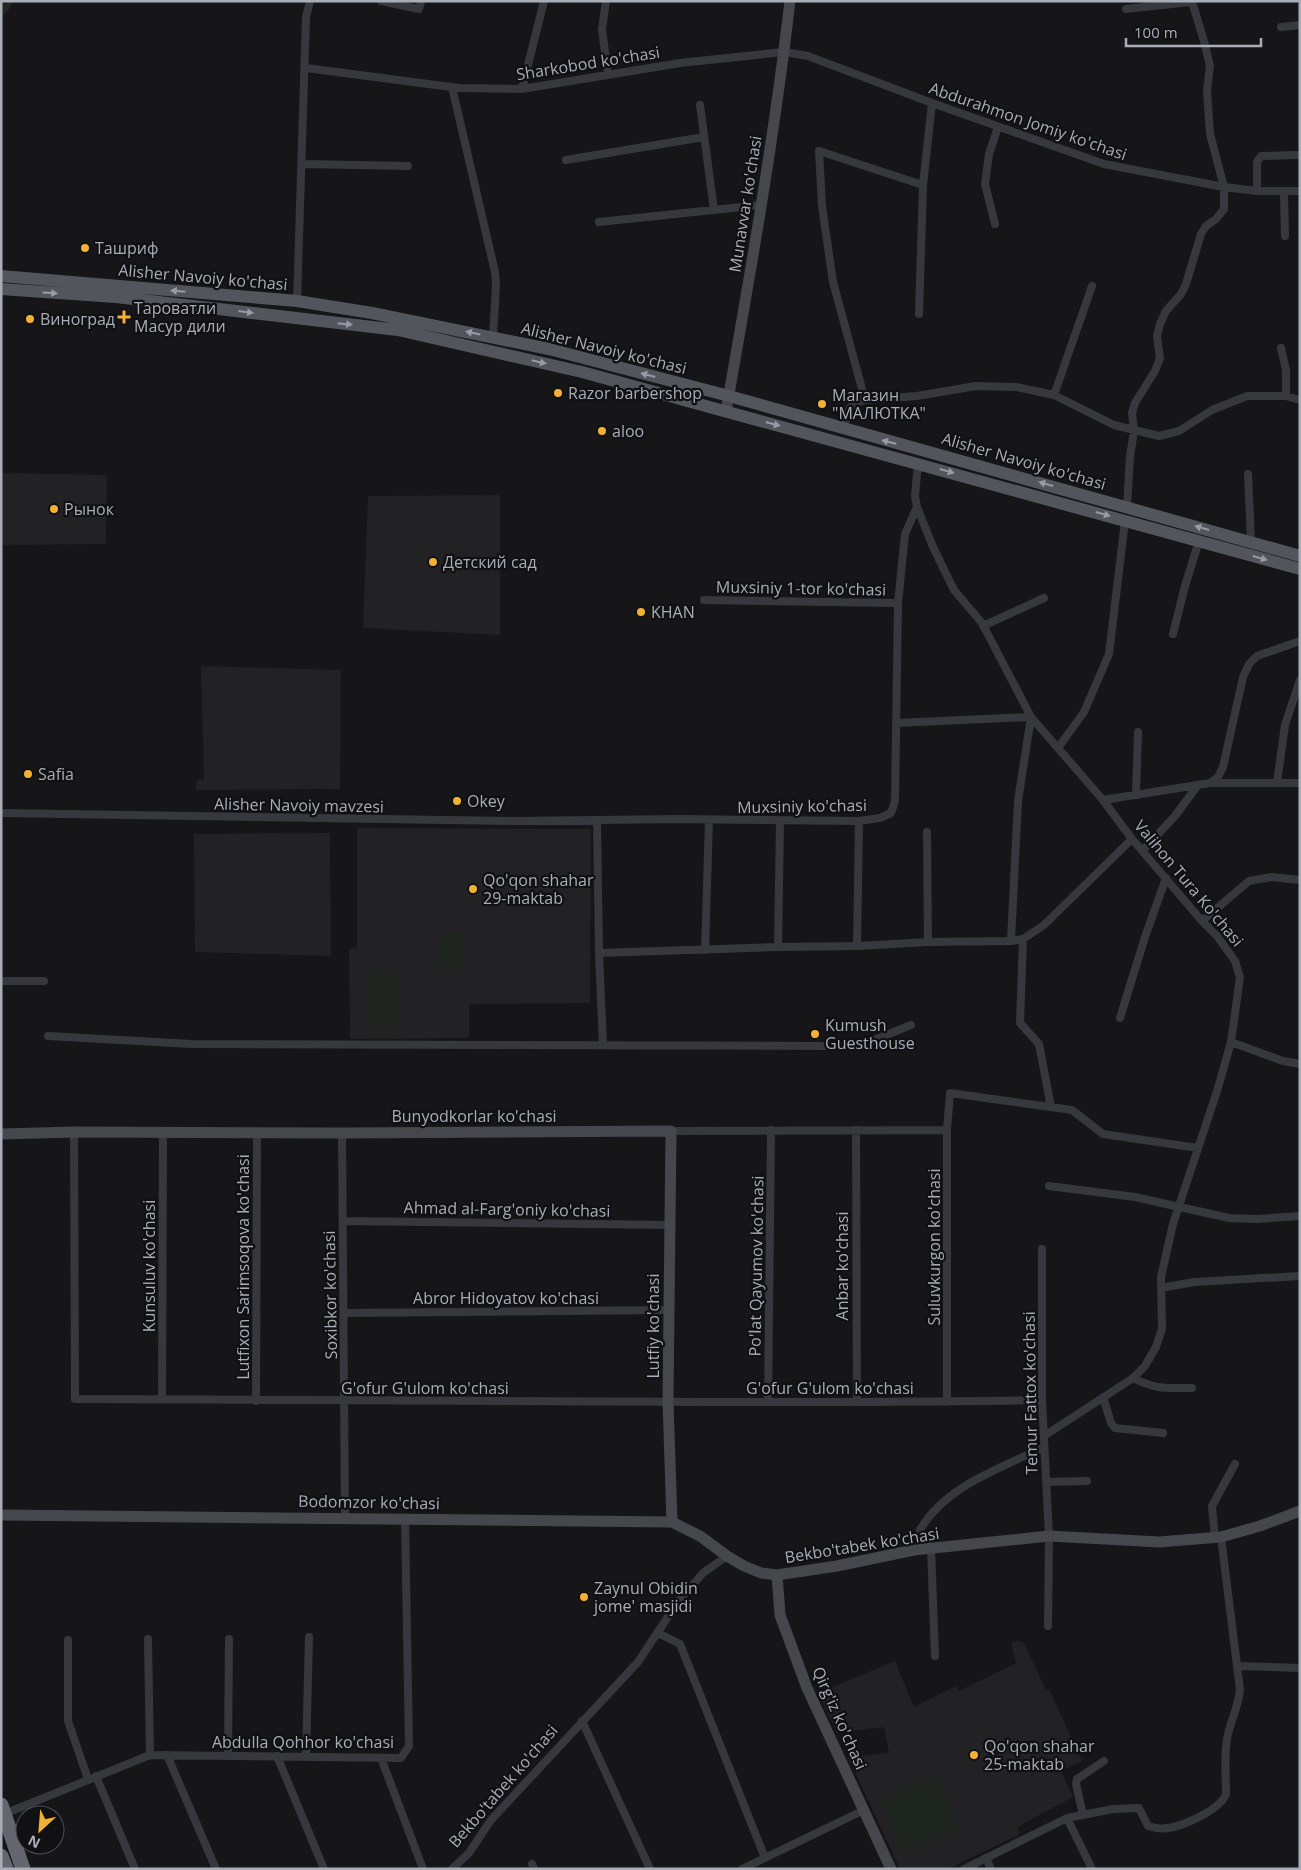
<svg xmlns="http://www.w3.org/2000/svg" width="1301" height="1870" font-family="'Open Sans',sans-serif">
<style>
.built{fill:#222225}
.grass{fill:#1e261f}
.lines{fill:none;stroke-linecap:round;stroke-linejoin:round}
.street{stroke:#37383d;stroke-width:8}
.secondary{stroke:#45474d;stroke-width:11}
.primary{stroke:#53555c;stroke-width:12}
.highway{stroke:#63666e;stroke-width:15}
.oneway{fill:#979ba6}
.poi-dot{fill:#f2b134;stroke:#111113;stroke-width:2}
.labels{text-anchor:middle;stroke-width:4.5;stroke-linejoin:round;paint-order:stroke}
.street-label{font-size:16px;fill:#a8adb8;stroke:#111113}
.poi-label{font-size:16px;fill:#a8adb8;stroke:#111113;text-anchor:start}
</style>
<rect width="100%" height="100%" fill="#161618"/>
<!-- built -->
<path class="built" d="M1 473 107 475 106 544 1 545Z
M500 495V635L363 628 368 496Z
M201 666 341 670 340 789 196 790 197 780 204 779Z
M357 828 591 829 590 1003 469 1004V1038L350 1039 349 949 357 948Z
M330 833 331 956 195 952 194 834Z
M1018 1641 1024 1643 1046 1690 1049 1689 1082 1761 1061 1771 1073 1797 1017 1827 1020 1834 948 1869H900L848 1757 889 1753 884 1727 837 1733 818 1693 895 1661 914 1707 956 1686 959 1691 1016 1663 1011 1643Z"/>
<!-- grass -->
<path class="grass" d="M1 1H14L7 12 1 16Z
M461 933 462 967 442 968 441 934Z
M367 972H396V1025H368Z
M935 1776 959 1829 932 1841 908 1788Z
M907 1789 931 1841 904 1853 880 1801Z"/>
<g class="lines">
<!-- street -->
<path class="street" d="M381 1 419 9 421 1
M606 1 602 29 608 75
M1126 9 1190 2 1193 5 1204 41 1210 66 1207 90 1210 134 1224 187V209L1216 219 1206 226 1201 234 1186 284 1181 294 1166 311 1160 324 1157 336 1160 358 1155 371 1135 403 1132 413 1134 431 1130 456 1127 507
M1281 27 1300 25
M306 68 459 88 522 89 680 63 784 52 808 56 932 103 1104 164 1224 187 1257 191H1300
M452 87 495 272 496 285 493 338
M522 89 544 1
M700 105 714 210
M566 160 704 137
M302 164 408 166
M1257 191V162L1261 156 1297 155
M1284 191 1285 236
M599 222 761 205
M995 224 985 184 989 154 998 127
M297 301 306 17 310 1
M919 314 923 185 932 103
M1281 348 1286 370V396
M1054 395 1092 286
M865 400 833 282 822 206 819 151 923 185
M843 429 848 412 852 404 865 400 917 396 976 386 1016 387 1054 395 1114 425 1159 436 1179 431 1212 410 1247 396H1286L1300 400
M918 463 915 496 917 507 933 547 954 590 982 623 1031 717 1103 800 1132 839 1202 921 1217 936 1235 961 1240 977 1231 1042 1218 1088 1173 1224 1161 1277 1162 1329 1156 1347 1145 1366 1133 1378 1044 1436
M1248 474 1251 542
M704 600 898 603
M983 626 1044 598
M1173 634 1185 586 1199 541
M896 723 1031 717 1018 801 1011 941
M1058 748 1084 712 1109 654 1125 521
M1210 783H1300
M1277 783 1285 725 1300 680
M1136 795 1138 732
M1103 800 1210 783 1218 777 1223 767 1243 677 1249 664 1257 656 1300 641
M1 813 513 821 678 819 859 821 880 818 891 813 895 801 898 603 905 534 917 507
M597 820 599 953 603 1045
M927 832 928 942
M1143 850 1175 816 1198 785
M1202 921 1249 881 1272 877 1300 880
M1023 939 1020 1023 1039 1044 1051 1107
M857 946 859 821
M778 947 780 821
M705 950 709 820
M599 953 778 947 857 946 928 942 1011 941 1023 939 1044 925 1132 839
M1 981H44
M1120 1018 1145 937 1166 878
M48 1036 192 1044 859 1046 911 1025
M1231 1042 1283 1061 1300 1064
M856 1130 857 1402
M671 1131 947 1130
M74 1132 75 1399C287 1401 499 1403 712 1402 822 1402 932 1402 1042 1400
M342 1133 345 1518
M1049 1186 1135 1197 1229 1218 1256 1219 1300 1216
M343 1221 670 1225
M1042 1249V1400L1049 1536 1048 1626
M1161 1288 1194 1282 1300 1276
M344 1313 669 1310
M1133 1378C1157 1390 1166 1388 1192 1388
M1103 1397 1111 1423 1115 1428 1163 1433
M162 1400 163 1132
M256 1401 257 1132
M768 1402 771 1130
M947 1402V1130L950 1093 1072 1110 1103 1134 1198 1148
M1046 1482 1087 1481
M1215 1538 1212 1506 1235 1464
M658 1633 680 1644 765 1858
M148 1639 150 1755
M68 1640V1721L88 1779
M935 1656 931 1548 920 1530C945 1486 1001 1468 1044 1447
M1238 1666 1300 1668
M582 1721 650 1869
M167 1755 216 1869
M228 1756 229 1639
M277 1756 324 1869
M306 1757 309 1637
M381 1758 423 1869
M96 1776 135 1869
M4 1814 150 1755 401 1758 409 1746 405 1518
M1083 1815 1076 1784 1077 1779 1104 1761
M1067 1818 1092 1869
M986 1858 991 1869
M532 1864 534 1869
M452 1869 469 1853 491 1820 638 1662 677 1603 703 1573 727 1556
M742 1869 864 1810
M964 1869 1067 1818 1113 1809 1139 1808 1148 1826C1154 1828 1162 1829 1168 1828 1184 1826 1221 1809 1226 1794 1226 1776 1224 1757 1227 1739 1230 1722 1238 1708 1240 1690L1221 1537"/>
<!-- secondary -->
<path class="secondary" d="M726 411C750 275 774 139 790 1
M1 1134 74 1132 342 1133 671 1131 668 1402 672 1522
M1 1515 672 1522 700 1536 727 1556 744 1566 761 1573 777 1575 837 1566 914 1550 1049 1536 1159 1542 1221 1537 1260 1526 1300 1511
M777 1575 780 1615 807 1688 891 1869"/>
<!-- primary -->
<path class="primary" d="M1 276 297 301 372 313 549 349 729 396 1300 556
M1 289 116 297 398 330 582 372 1300 569"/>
<!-- highway -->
<path class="highway" d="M1 1805 23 1869
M1 1856 6 1869"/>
</g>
<!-- one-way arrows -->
<defs><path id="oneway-solid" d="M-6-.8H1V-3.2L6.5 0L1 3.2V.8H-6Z" transform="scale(1.25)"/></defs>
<g class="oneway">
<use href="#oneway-solid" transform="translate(178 291) rotate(-175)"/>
<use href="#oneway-solid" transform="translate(50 293) rotate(4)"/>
<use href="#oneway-solid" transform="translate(246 312) rotate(7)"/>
<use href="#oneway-solid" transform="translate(345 324) rotate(6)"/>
<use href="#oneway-solid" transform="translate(473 333) rotate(-168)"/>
<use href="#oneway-solid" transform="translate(539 362) rotate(13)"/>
<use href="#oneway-solid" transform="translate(648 375) rotate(-165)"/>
<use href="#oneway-solid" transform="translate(773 424) rotate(15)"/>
<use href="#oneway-solid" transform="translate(889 442) rotate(-166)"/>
<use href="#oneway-solid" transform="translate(947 471) rotate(16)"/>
<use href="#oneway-solid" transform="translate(1046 484) rotate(-164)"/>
<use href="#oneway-solid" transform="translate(1103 514) rotate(16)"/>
<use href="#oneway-solid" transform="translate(1202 528) rotate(-164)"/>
<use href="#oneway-solid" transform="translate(1260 558) rotate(16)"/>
</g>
<!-- markers -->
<g class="poi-dot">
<circle cx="85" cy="248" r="5"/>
<path d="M121.5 309.5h5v5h5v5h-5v5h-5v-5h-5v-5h5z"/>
<circle cx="30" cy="319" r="5"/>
<circle cx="558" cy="393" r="5"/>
<circle cx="822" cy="404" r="5"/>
<circle cx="602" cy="431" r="5"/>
<circle cx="54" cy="509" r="5"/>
<circle cx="433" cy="562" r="5"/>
<circle cx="641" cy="612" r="5"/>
<circle cx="28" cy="774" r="5"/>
<circle cx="457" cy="801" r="5"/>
<circle cx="473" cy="889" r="5"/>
<circle cx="815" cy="1034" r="5"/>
<circle cx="584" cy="1597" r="5"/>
<circle cx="974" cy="1755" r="5"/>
</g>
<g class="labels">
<!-- street labels -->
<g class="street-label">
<text transform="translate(588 63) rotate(-9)" y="6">Sharkobod ko'chasi</text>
<text transform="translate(1028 121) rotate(19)" y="6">Abdurahmon Jomiy ko'chasi</text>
<text transform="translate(745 204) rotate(-81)" y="6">Munavvar ko'chasi</text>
<text transform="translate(203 277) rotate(5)" y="6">Alisher Navoiy ko'chasi</text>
<text transform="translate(604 348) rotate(14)" y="6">Alisher Navoiy ko'chasi</text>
<text transform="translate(1024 461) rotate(16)" y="6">Alisher Navoiy ko'chasi</text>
<text transform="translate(801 588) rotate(1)" y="6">Muxsiniy 1-tor ko'chasi</text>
<text transform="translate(299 805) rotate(1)" y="6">Alisher Navoiy mavzesi</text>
<text transform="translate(802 806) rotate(-1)" y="6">Muxsiniy ko'chasi</text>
<text transform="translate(1189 883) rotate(50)" y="6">Valihon Tura Ko'chasi</text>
<text x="474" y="1122">Bunyodkorlar ko'chasi</text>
<text transform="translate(507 1209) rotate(1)" y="6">Ahmad al-Farg'oniy ko'chasi</text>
<text transform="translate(934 1247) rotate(-90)" y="6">Suluvkurgon ko'chasi</text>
<text transform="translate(149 1266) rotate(-90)" y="6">Kunsuluv ko'chasi</text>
<text transform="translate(756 1266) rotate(-89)" y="6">Po'lat Qayumov ko'chasi</text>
<text transform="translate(842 1266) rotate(-90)" y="6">Anbar ko'chasi</text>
<text transform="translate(243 1267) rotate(-90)" y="6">Lutfixon Sarimsoqova ko'chasi</text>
<text transform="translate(330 1295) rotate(-91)" y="6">Soxibkor ko'chasi</text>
<text x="506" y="1304">Abror Hidoyatov ko'chasi</text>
<text transform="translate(653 1326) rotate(-90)" y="6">Lutfiy ko'chasi</text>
<text x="425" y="1394">G'ofur G'ulom ko'chasi</text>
<text x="830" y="1394">G'ofur G'ulom ko'chasi</text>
<text transform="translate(1030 1393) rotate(-91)" y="6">Temur Fattox ko'chasi</text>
<text transform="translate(369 1502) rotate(1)" y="6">Bodomzor ko'chasi</text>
<text transform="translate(862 1545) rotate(-9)" y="6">Bekbo'tabek ko'chasi</text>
<text transform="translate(840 1718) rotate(66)" y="6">Qirg'iz ko'chasi</text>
<text x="303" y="1748">Abdulla Qohhor ko'chasi</text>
<text transform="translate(503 1786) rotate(-49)" y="6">Bekbo'tabek ko'chasi</text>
</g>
<!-- poi labels -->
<g class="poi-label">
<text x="95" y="254">Ташриф</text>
<text x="134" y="314">Тароватли<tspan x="134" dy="18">Масур дили</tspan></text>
<text x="40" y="325">Виноград</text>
<text x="568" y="399">Razor barbershop</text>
<text x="832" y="401">Магазин<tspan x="832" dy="18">"МАЛЮТКА"</tspan></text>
<text x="612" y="437">aloo</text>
<text x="64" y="515">Рынок</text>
<text x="443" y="568">Детский сад</text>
<text x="651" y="618">KHAN</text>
<text x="38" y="780">Safia</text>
<text x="467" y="807">Okey</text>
<text x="483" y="886">Qo'qon shahar<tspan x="483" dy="18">29-maktab</tspan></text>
<text x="825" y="1031">Kumush<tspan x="825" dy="18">Guesthouse</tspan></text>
<text x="594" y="1594">Zaynul Obidin<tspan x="594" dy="18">jome' masjidi</tspan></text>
<text x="984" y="1752">Qo'qon shahar<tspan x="984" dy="18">25-maktab</tspan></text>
</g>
</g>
<!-- border -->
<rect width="1301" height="1870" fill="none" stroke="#a8adb8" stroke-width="5"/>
<!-- north arrow -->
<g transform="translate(40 1830) rotate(206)"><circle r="24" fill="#111113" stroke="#4d4f55"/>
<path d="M0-4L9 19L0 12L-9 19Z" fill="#f2b134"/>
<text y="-8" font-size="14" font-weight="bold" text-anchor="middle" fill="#a8adb8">N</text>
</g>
<!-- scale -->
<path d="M1126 38v8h135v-8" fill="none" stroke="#a8adb8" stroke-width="2.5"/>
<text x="1134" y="38" font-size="15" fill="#a8adb8" stroke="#111113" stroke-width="4" paint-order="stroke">100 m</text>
</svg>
